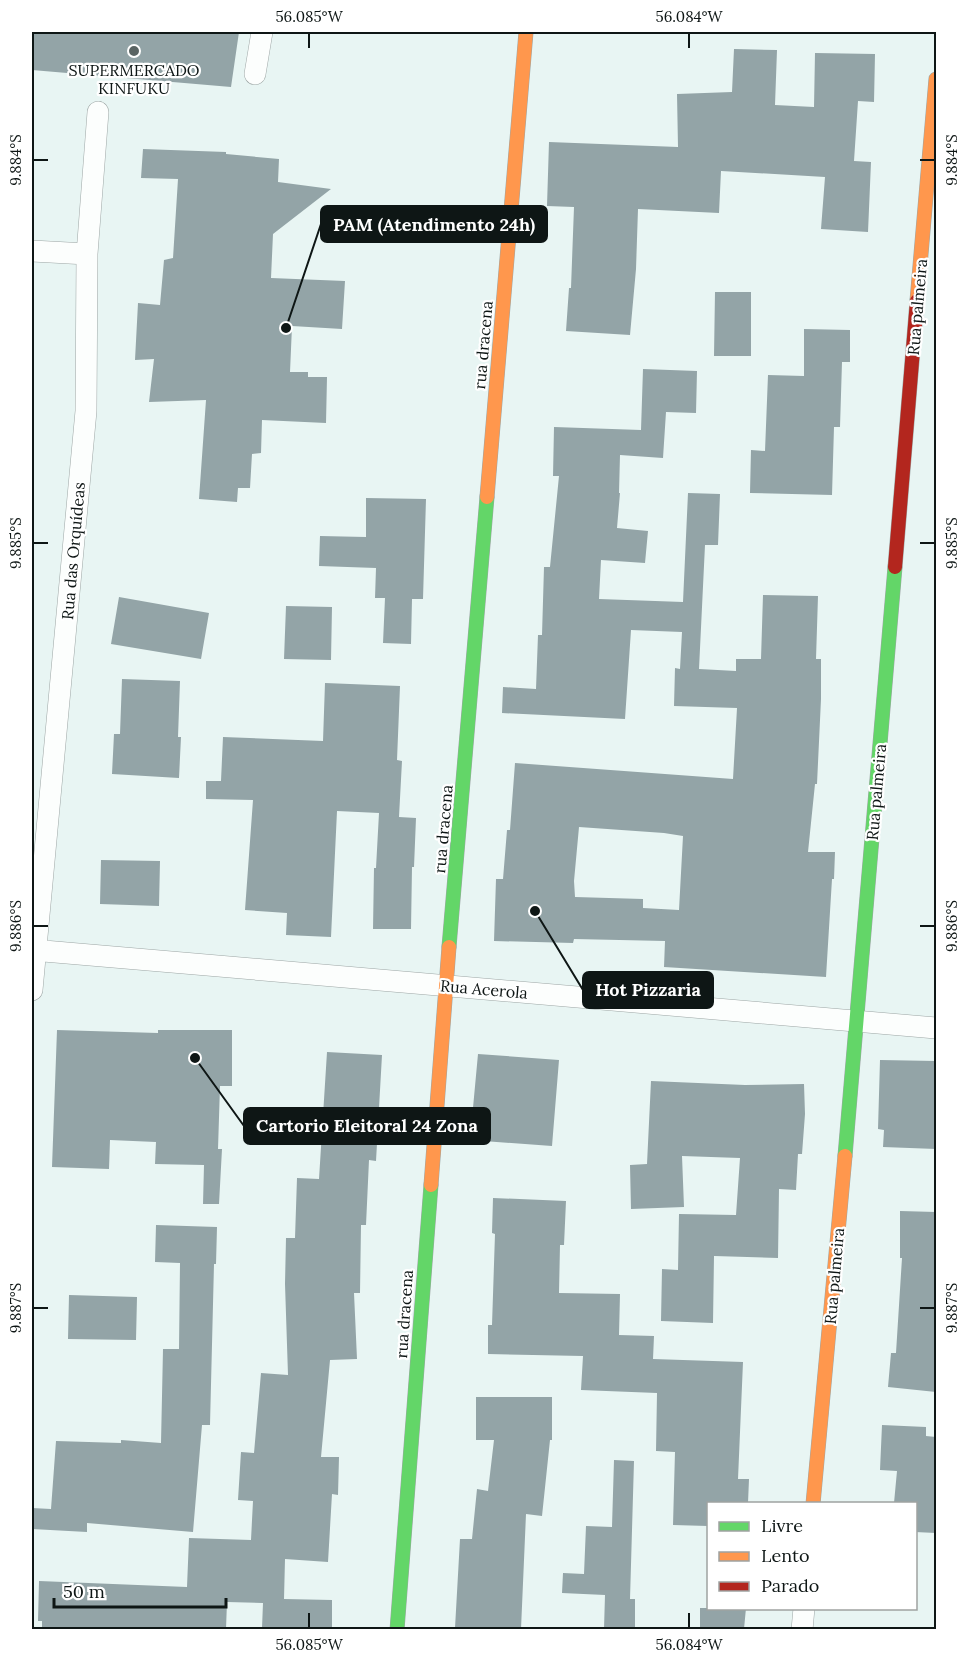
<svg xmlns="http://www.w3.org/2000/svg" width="968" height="1661" font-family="Lora,serif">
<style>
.building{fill:#93a4a7;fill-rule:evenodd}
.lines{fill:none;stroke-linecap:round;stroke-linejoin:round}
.street-casing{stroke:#9da6a5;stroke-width:22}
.fast-casing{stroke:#9da6a5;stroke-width:15}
.slow-casing{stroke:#9da6a5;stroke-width:15}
.jam-casing{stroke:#9da6a5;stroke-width:15}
.street{stroke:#fcfefd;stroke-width:21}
.fast{stroke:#63d668;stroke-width:14}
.slow{stroke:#ff974d;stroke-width:14}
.jam{stroke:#b3261e;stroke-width:14}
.ticks{fill:none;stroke:#0e1615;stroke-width:2}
.poi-dot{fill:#5a6463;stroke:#fff;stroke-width:2}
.labels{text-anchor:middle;stroke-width:4.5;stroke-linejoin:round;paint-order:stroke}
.poi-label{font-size:16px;fill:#0e1615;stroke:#fff}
.street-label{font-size:16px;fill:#0e1615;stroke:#fff}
.leader{fill:none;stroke:#0e1615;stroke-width:2}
.callout-dot{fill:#0e1615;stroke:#fff;stroke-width:2}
.callout{fill:#0e1615;stroke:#0e1615;stroke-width:2}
.callout-label{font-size:18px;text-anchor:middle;font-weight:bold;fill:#fff}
.neatline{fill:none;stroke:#0e1615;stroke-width:2}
.ticks-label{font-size:15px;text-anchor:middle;fill:#0e1615}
</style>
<rect width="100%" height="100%" fill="#e8f5f3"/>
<!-- building -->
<path class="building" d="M32 32H239L231 87 32 70Z
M734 49 777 50 775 105 814 107 815 53 875 54 874 102 858 101 854 161 871 162 868 232 821 229 825 177 721 171 719 213 638 209 636 269 630 335 566 331 569 288H571L574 207 547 206 549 142 678 147 677 94 732 92Z
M143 149 226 152V154L279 159 278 182 331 189 273 234 271 278 345 281 342 329 292 326 290 372H308V377H327L326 423 262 420 261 453 252 454 250 488H238L237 502 199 499 206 400 149 402 154 359 135 360 138 303 160 305 164 260 173 258 178 179 141 178Z
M715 292H751V356H714Z
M804 329 850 330V362H842L840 427H834L832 495 750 493 751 450 765 451 768 375 804 376Z
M643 369 697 371 696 413 666 412 663 458 620 455 619 493H620L617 528 648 531 645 563 601 560 599 599 683 602 688 493 720 494 718 545H705L699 669 736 671V659H761L763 595 818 596 816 659H821V699L817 784H815L808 852H835L834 879H832L826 977 664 967 665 941 574 939 573 943 494 941 496 879H503L507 830H510L515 763 733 779 737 708 674 706 675 668 680 669 682 632 631 630 625 719 502 713 503 687 536 689 538 635H542L544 567H550L559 476H553L554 427 641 430ZM579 827 664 833 683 836 679 910 643 908V899L575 897 574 881Z
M366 498 426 499 423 599H412L411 644 383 643 385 598H375L376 568 319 566 320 536 366 537Z
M119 597 209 613 201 659 111 644Z
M286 606 332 607 331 660 284 659Z
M122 679 180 681 178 737H181L179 778 112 774 114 734H120Z
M325 683 400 686 397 760 402 761 399 817 416 818 414 867H412L411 929H373L374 868H376L379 813 337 811 331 937 286 935 287 913 245 910 253 800 206 799V781H221L223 737 323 741Z
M101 860 160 861 159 906 100 904Z
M57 1030 158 1033V1030H232V1086H220L218 1149H222L219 1204H203L204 1165 155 1164 156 1142 110 1140 109 1169 52 1167Z
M327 1052 382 1055 376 1161 369 1160 366 1225H361L360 1293H354L357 1359 330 1360 321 1457H339L338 1495 332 1494 328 1562 285 1559 284 1599 332 1600V1629L262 1628 263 1603 227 1602 226 1629H42V1621H38L39 1581 187 1587 189 1538 251 1540 253 1501 238 1500 241 1452 254 1453 261 1373 288 1375 285 1284 286 1238H295L297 1178 319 1179Z
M478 1054 559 1060 552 1146 470 1140Z
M880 1060 936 1061V1149L883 1147 884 1130 878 1129Z
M651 1081 745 1085 804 1084 805 1114 802 1154H798L796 1190 779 1189 778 1258 714 1256 713 1323 661 1321 662 1269 678 1270 679 1214 736 1215 740 1158 682 1156 684 1207 631 1209 630 1165 647 1164Z
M493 1198 566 1201 564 1245H560L559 1293 620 1294 619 1335 654 1336 653 1359 743 1362 738 1479H749L748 1503H708V1526L673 1525 675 1452 656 1451 657 1393 581 1390 583 1356 488 1354V1325H492L495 1234 492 1233Z
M900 1211 936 1212V1392L888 1387 891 1353H896L902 1258H900Z
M156 1225 217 1227 216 1264H214L210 1425H202L193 1532 87 1523V1532L32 1529V1508L51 1509 56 1441 121 1443V1440L161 1443 163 1349H179L180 1263 155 1262Z
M69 1295 137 1297 136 1340 68 1339Z
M476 1397H552V1440H550L542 1516 526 1514 521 1629 455 1628 460 1539H472L477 1489 488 1491 494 1440H476Z
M882 1425 926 1427V1436L936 1437V1533L915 1532V1503H894L897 1471 880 1470Z
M614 1460 634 1461 630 1599H635V1629H604L605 1595 562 1593 563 1573 584 1574 586 1526 612 1527Z
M700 1608H746L744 1629H700Z"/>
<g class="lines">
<defs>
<path id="street" d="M255 74 262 32
M32 251 87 254
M32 950 936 1028
M32 990 86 411 87 254 98 112
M802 1630 804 1608"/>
<path id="fast" d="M449 947 487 497
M845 1156 895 567
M397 1630 431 1185"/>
<path id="slow" d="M917 301 936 79
M487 497 526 32
M431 1185 449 947
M813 1504 845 1156"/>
<path id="jam" d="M895 567 917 301"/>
</defs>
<!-- street casing -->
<use href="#street" class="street-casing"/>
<!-- fast casing -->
<use href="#fast" class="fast-casing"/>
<!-- slow casing -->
<use href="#slow" class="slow-casing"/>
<!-- jam casing -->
<use href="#jam" class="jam-casing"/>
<!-- street -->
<use href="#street" class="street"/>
<!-- fast -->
<use href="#fast" class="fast"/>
<!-- slow -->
<use href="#slow" class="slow"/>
<!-- jam -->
<use href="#jam" class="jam"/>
</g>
<!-- ticks -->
<path class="ticks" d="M309 33V48M689 33V48M33 160H48M920 160H935M33 543H48M920 543H935M33 926H48M920 926H935M33 1308H48M920 1308H935M309 1613V1628M689 1613V1628"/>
<!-- markers -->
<circle class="poi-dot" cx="134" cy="51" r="6"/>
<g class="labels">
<!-- poi labels -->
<g class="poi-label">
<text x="134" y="76">SUPERMERCADO<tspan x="134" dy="18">KINFUKU</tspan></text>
</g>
<!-- street labels -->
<g class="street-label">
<text transform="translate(917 307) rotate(-85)" y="6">Rua palmeira</text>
<text transform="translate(483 345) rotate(-85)" y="6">rua dracena</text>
<text transform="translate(73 551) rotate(-85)" y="6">Rua das Orquídeas</text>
<text transform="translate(876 792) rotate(-85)" y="6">Rua palmeira</text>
<text transform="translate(443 829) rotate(-85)" y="6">rua dracena</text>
<text transform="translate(484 989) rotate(5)" y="6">Rua Acerola</text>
<text transform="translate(834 1276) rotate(-85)" y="6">Rua palmeira</text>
<text transform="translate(404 1314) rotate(-86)" y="6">rua dracena</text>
</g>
</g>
<!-- callouts -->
<path class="leader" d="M286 328L321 224M535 911L583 990M195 1058L244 1126"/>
<g class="callout-dot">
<circle cx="286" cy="328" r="6"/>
<circle cx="535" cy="911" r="6"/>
<circle cx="195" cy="1058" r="6"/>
</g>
<g class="callout">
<rect x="321" y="206" width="226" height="36" rx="6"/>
<rect x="583" y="972" width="130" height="36" rx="6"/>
<rect x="244" y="1108" width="246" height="36" rx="6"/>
</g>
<g class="callout-label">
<text x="434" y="231">PAM (Atendimento 24h)</text>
<text x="648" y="996">Hot Pizzaria</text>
<text x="367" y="1132">Cartorio Eleitoral 24 Zona</text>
</g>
<!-- border -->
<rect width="968" height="1661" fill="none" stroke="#ffffff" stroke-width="66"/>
<!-- legend -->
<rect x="707" y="1502" width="210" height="108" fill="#ffffff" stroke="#9fa2a1" stroke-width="1.5"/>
<rect x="719" y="1522" width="30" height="9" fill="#63d668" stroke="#9fa2a1" stroke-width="1.5"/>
<text x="761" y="1532" font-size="18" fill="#0e1615">Livre</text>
<rect x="719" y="1552" width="30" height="9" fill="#ff974d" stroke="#9fa2a1" stroke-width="1.5"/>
<text x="761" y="1562" font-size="18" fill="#0e1615">Lento</text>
<rect x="719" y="1582" width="30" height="9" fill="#b3261e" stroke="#9fa2a1" stroke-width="1.5"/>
<text x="761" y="1592" font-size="18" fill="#0e1615">Parado</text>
<!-- scale -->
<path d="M54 1598v9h172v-9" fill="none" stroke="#0e1615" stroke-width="3"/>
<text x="63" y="1598" font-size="18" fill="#0e1615" stroke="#ffffff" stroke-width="4.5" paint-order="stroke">50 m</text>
<rect x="33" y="33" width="902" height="1595" class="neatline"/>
<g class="ticks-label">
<text x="309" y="22">56.085°W</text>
<text x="689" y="22">56.084°W</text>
<text transform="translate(16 160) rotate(-90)" y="5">9.884°S</text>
<text transform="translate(952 160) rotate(-90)" y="5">9.884°S</text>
<text transform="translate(16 543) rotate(-90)" y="5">9.885°S</text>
<text transform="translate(952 543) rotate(-90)" y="5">9.885°S</text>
<text transform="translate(16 926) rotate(-90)" y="5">9.886°S</text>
<text transform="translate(952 926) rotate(-90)" y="5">9.886°S</text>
<text transform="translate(16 1308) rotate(-90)" y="5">9.887°S</text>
<text transform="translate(952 1308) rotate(-90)" y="5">9.887°S</text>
<text x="309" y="1650">56.085°W</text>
<text x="689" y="1650">56.084°W</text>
</g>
</svg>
